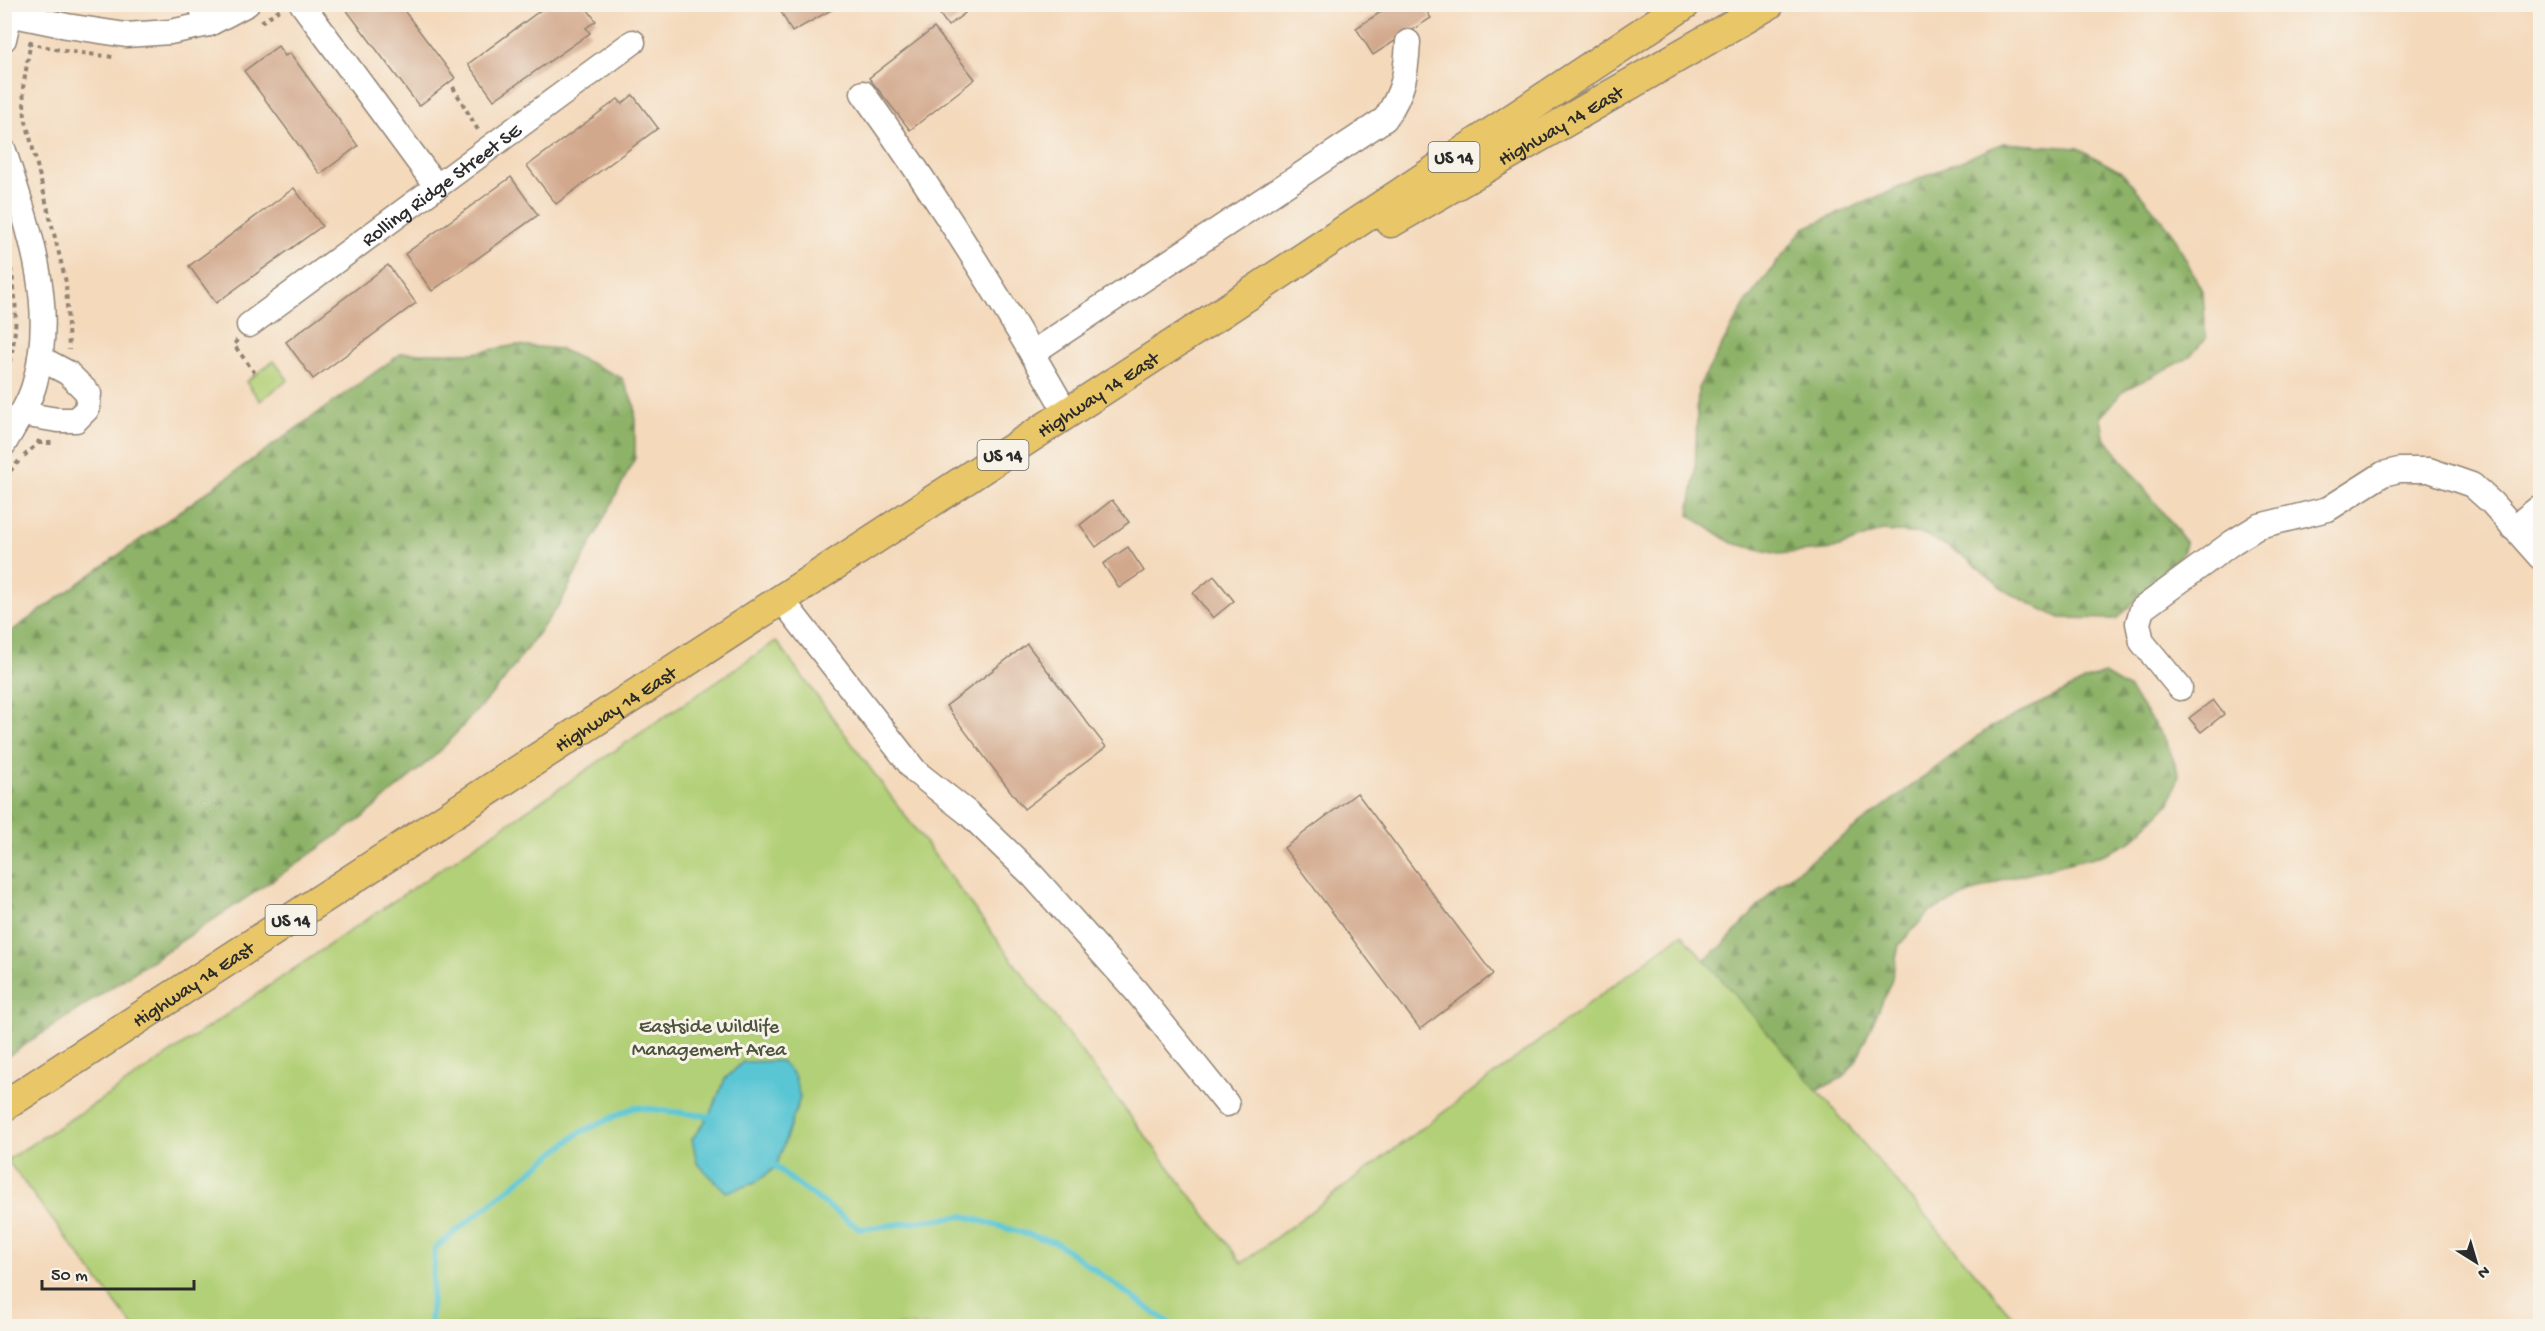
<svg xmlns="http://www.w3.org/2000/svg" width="2545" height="1331" font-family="'Gochi Hand',sans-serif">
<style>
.forest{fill:url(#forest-firs);stroke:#5c6e4a;stroke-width:1.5}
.green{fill:#b2d077;stroke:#6e7e51;stroke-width:1.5}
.water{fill:#5ac6d4;stroke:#427880;stroke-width:1.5}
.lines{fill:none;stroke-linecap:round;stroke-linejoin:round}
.stream{stroke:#5ac6d4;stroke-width:6}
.building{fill:#d2a88c}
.minor-casing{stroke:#908273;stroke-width:27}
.major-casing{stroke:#908273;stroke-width:33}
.path{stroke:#908273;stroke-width:4;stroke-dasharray:4.5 4.5;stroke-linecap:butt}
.minor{stroke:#fff;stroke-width:24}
.major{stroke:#e9c769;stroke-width:30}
.labels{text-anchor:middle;stroke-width:6;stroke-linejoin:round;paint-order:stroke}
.shield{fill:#f7f3e8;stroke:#686764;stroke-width:1.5}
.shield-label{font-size:18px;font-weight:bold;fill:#2b2b2b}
.street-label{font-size:20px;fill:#2b2b2b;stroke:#f7f3e8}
.park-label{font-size:20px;fill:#4d543e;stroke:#f7f3e8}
</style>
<defs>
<pattern id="forest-firs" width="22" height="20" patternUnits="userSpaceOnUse" patternTransform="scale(1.5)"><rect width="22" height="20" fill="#8db268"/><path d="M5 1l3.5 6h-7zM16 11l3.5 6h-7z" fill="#739156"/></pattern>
</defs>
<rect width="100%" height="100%" fill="#f7f3e8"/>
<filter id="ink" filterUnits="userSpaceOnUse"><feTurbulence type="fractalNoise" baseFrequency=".0167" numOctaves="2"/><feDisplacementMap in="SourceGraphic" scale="12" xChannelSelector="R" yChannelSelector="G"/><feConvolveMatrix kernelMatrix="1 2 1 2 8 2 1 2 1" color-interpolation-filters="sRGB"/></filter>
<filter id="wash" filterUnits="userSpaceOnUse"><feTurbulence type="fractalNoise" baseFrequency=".008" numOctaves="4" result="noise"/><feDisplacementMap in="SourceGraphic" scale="24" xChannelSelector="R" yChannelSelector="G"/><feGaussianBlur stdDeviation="1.35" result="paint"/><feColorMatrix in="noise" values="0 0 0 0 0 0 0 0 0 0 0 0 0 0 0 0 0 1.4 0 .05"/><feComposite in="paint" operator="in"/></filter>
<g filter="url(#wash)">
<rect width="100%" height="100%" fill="#f4d9bb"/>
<!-- forest -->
<path class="forest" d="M2003 143 2078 148 2123 173 2172 232 2203 293 2206 339 2187 359 2124 390 2101 417 2104 437 2186 542 2182 553 2117 619 2060 618 2009 593 1962 555 1924 534 1882 531 1834 549 1778 554 1732 543 1689 515 1695 475 1698 388 1746 302 1804 228Z
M516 345 560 349 622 378 635 407V458L561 602 501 684 438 753 362 818 282 874 5 1058V636L402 353H474Z
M2104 674 2128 688 2165 739 2179 774 2170 803 2129 843 2102 855 2004 879 1930 911 1899 945 1891 982 1856 1061 1842 1078 1798 1100 1702 980 1704 960 1722 946 1778 885 1988 729 2089 679Z"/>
<!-- green -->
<path class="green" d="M274 361 288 380 260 401 246 382Z
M776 641 1035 991 1242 1263 1682 934 2021 1326H133L7 1160 113 1092Z"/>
<!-- water -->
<path class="water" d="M781 1061 794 1075 800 1098 776 1167 755 1183 726 1192 697 1163 692 1139 709 1116 725 1079 743 1062Z"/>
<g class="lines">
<!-- stream -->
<path class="stream" d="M771 1162 790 1179 860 1229 964 1216 1057 1243 1173 1326
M430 1326 435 1248 579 1133 635 1107 715 1117"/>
</g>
<g id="blocks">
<!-- building -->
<path class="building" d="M342 4H399L455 78 419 106Z
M549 4H584L596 21 586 28 590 33 494 100 468 64Z
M777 4H831L833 9 792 32Z
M937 4H959L965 13 948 26 934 6Z
M1393 4H1422L1431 18 1373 55 1356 28Z
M934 28 975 79 910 130 869 78Z
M278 46 285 56 290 53 358 146 320 174 244 71Z
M633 95 658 128 556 204 527 166 618 99 622 104Z
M511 177 538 215 432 291 405 254Z
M294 188 322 226 216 303 189 266Z
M388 265 416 303 313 379 286 342Z
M1112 500 1129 522 1096 547 1080 525Z
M1128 547 1144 571 1119 588 1103 564Z
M1214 576 1234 601 1213 618 1193 593Z
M1027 644 1106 747 1024 809 946 706Z
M2213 700 2224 714 2201 732 2189 718Z
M1357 793 1493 974 1420 1029 1284 848Z"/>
</g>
</g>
<g filter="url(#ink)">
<use href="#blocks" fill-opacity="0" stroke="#908273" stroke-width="1.5"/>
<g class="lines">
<defs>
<g id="minor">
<path d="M200 4 209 24"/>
<path d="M302 4 437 187"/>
<path d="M4 13 67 26 126 35 170 32 209 24 247 4"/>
<path d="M4 39 12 4"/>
<path d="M863 93C937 196 1004 303 1067 414"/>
<path d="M4 151C28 227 57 302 35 382 30 403 15 424 4 444"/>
<path id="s1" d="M249 325 633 42"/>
<path d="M1032 353 1385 119C1404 91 1406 75 1408 42"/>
<path d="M21 414 58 420H76L87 409 89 394 68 373 40 358"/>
<path d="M2513 528 2540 507"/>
<path d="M782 600 916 772 968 813 1033 876 1136 991 1227 1104"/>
<path d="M2180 688 2142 642 2138 623 2142 609 2233 542 2259 526 2328 509 2383 474 2399 470H2429L2472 485 2492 503 2540 557"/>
</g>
<g id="major">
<path id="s2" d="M1391 222 1769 4"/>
<path id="s3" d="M4 1106 1224 311 1685 4"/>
</g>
</defs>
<!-- minor casing -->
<use href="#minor" class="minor-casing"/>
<!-- major casing -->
<use href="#major" class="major-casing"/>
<!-- path -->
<path class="path" d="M112 9 163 4
M261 22 282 8
M31 40 23 88 25 117 66 282 69 350
M28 43 65 51 113 57
M453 87 478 130
M4 242C19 293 20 332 4 383
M237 340 234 345 257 376
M38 443H52
M24 456 38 443 40 437
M4 478 19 461"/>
<!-- minor -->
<use href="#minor" class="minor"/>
<!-- major -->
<use href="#major" class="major"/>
</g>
</g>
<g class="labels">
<!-- shield labels -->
<g class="shield">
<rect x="1428.5" y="142" width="51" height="30" rx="4.5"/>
<rect x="977.5" y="440" width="51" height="30" rx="4.5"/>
<rect x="265.5" y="905" width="51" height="30" rx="4.5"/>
</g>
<g class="shield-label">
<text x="1454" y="163">US 14</text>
<text x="1003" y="461">US 14</text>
<text x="291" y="926">US 14</text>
</g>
<!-- street labels -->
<g class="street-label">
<text dy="7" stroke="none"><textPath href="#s2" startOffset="195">Highway 14 East</textPath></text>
<text dy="7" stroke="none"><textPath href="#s1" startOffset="238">Rolling Ridge Street SE</textPath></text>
<text dy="7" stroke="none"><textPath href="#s3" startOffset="1305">Highway 14 East</textPath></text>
<text dy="7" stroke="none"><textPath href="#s3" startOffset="729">Highway 14 East</textPath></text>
<text dy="7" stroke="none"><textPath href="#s3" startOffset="225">Highway 14 East</textPath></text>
</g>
<!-- park labels -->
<g class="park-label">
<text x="709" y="1032">Eastside Wildlife<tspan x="709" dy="23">Management Area</tspan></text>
</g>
</g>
<!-- margin -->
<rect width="2545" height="1331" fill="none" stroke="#f7f3e8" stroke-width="24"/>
<!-- north arrow -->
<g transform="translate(2476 1262) rotate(143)" stroke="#f7f3e8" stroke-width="4.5" paint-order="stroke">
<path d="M0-4.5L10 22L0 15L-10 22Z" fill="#2b2b2b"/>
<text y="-9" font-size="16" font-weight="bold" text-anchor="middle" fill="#2b2b2b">N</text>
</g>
<!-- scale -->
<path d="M42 1280v9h152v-9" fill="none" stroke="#2b2b2b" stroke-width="3"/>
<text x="51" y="1280" font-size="18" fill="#2b2b2b" stroke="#f7f3e8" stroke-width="4.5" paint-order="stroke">50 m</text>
</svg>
